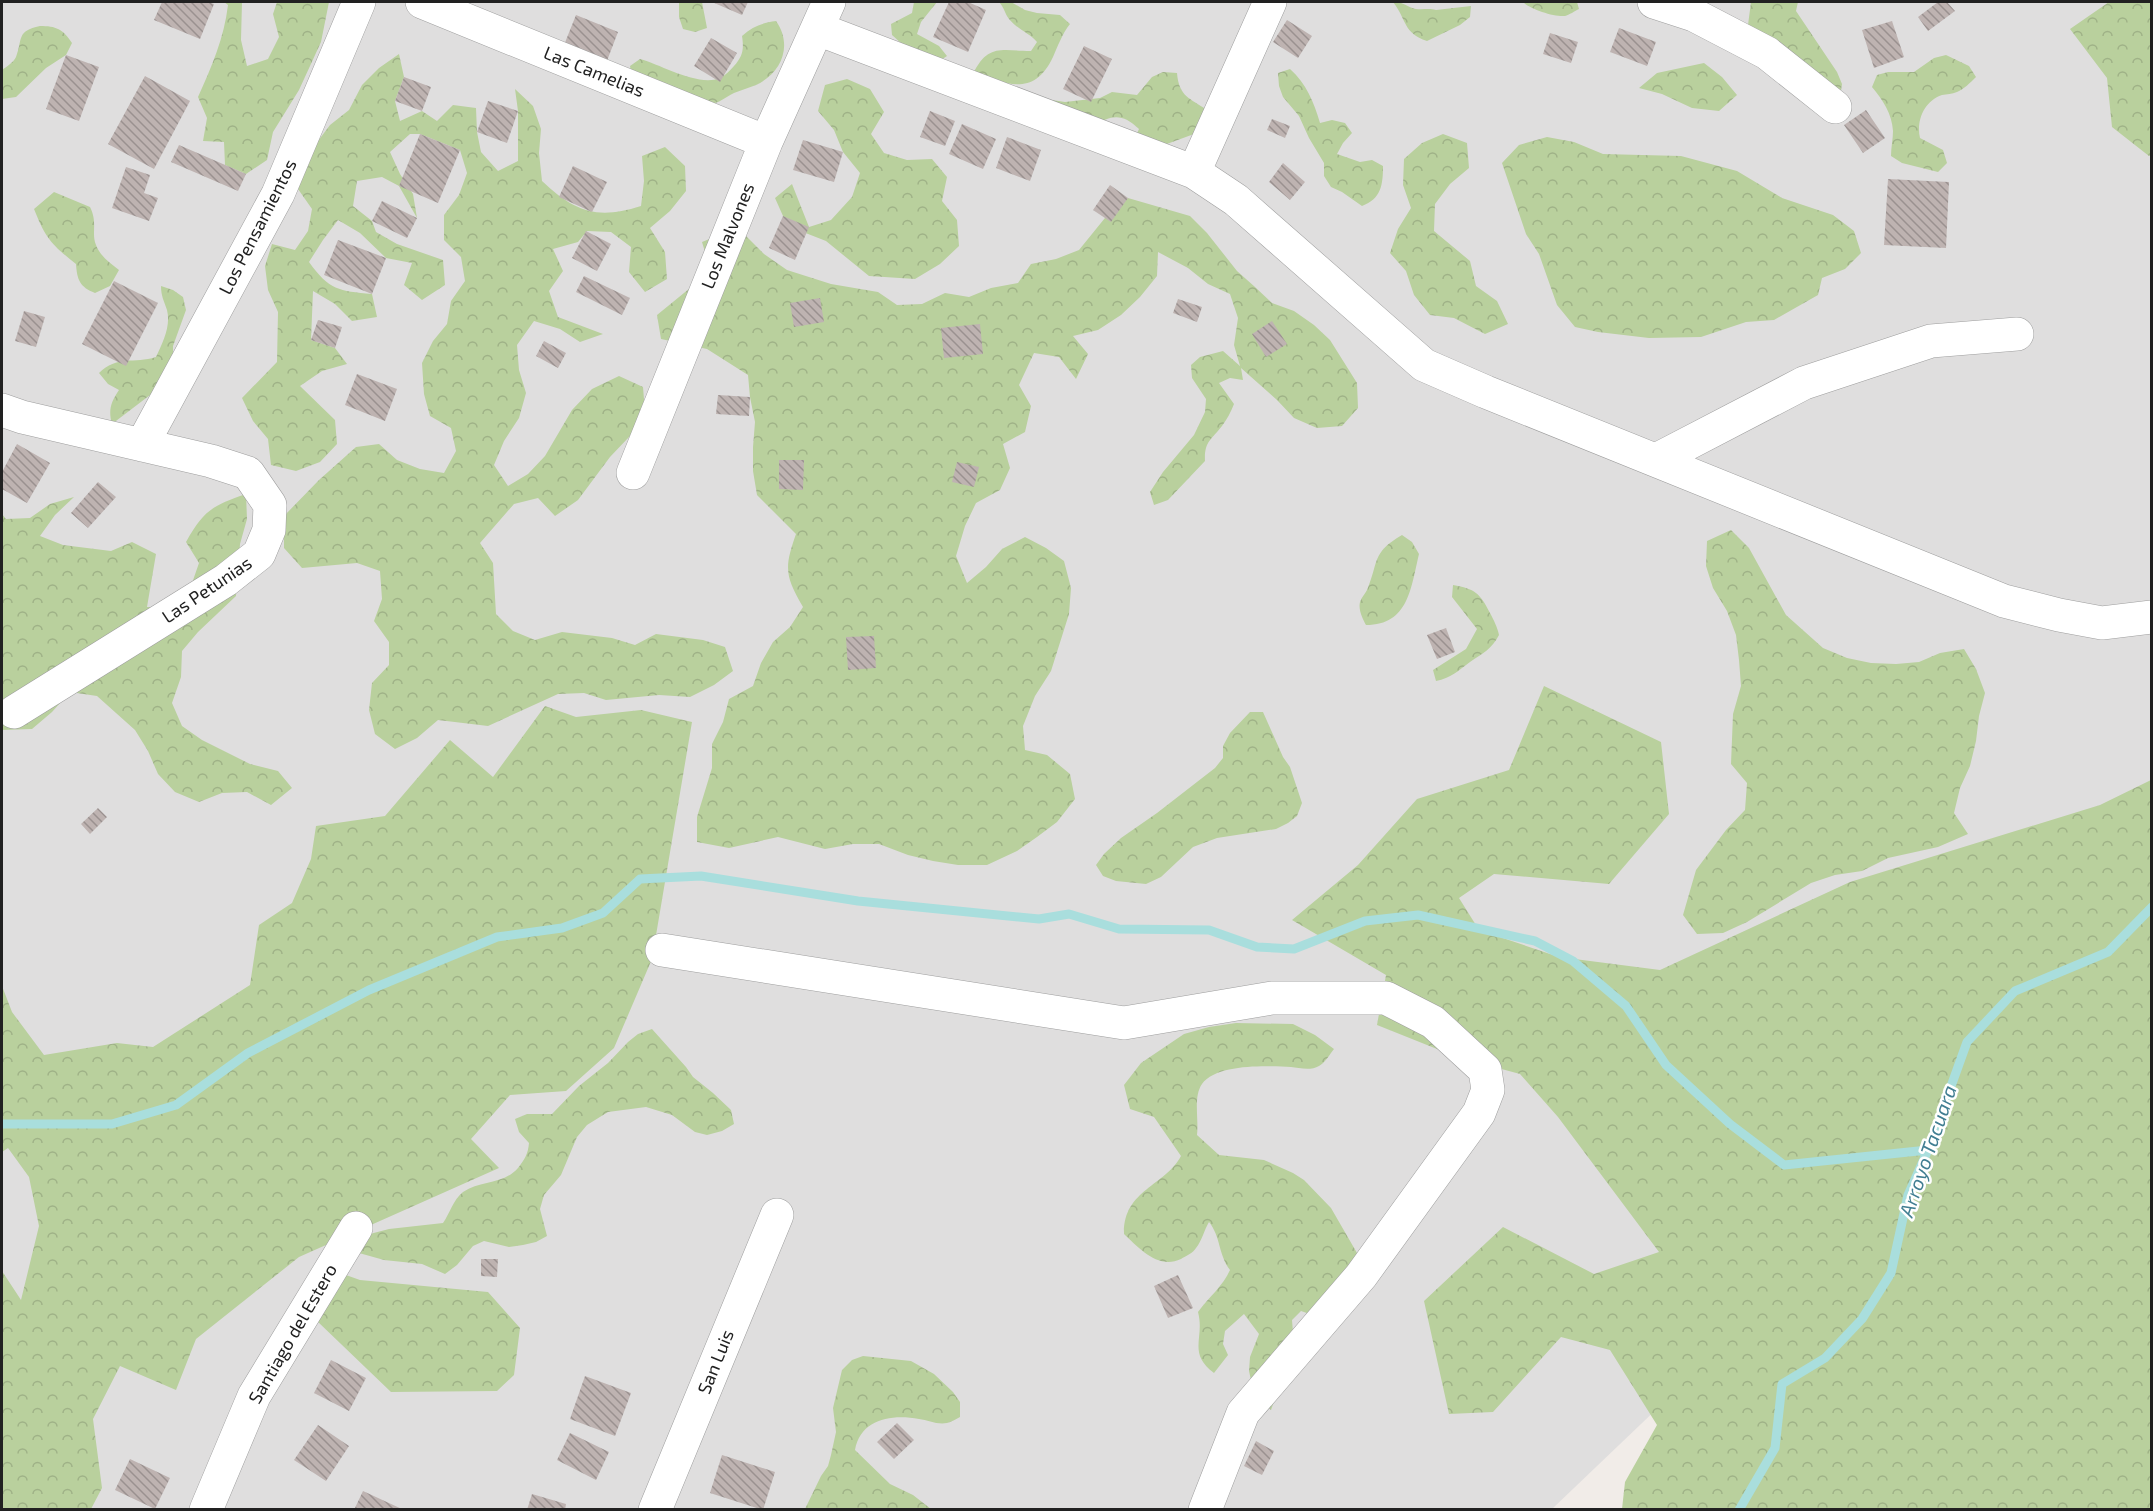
<svg xmlns="http://www.w3.org/2000/svg" width="2153" height="1511" font-family="'Exo 2',sans-serif">
<style>
.residential{fill:#dfdede}
.forest{fill:url(#forest-crowns)}
.lines{fill:none;stroke-linecap:round;stroke-linejoin:round}
.stream{stroke:#a9dedd;stroke-width:9}
.building{fill:url(#building-back-hatch)}
.street-casing{stroke:#9e9e9e;stroke-width:34}
.street{stroke:#fff;stroke-width:33}
.labels{text-anchor:middle;stroke-width:5;stroke-linejoin:round;paint-order:stroke}
.street-label{font-size:18px;fill:#212121;stroke:#fff}
.water-label{font-size:20px;font-style:italic;fill:#417e92;stroke:#fff}
</style>
<defs>
<pattern id="forest-crowns" width="20" height="18" patternUnits="userSpaceOnUse" patternTransform="scale(1.5)"><rect width="20" height="18" fill="#b9d09d"/><path d="M2 6a3 3 0 1 1 6 0M12 15a3 3 0 1 1 6 0" fill="none" stroke="#9fb287"/></pattern>
<pattern id="building-back-hatch" width="6" height="6" patternUnits="userSpaceOnUse" patternTransform="scale(1.5)"><rect width="6" height="6" fill="#beb3b1"/><path d="M-1 5l2 2M0 0l6 6M5-1l2 2" fill="none" stroke="#9a9190"/></pattern>
</defs>
<rect width="100%" height="100%" fill="#f1ece8"/>
<!-- residential -->
<path class="residential" d="M2 2H2151V937L1552 1509 2 1510Z"/>
<!-- forest -->
<path class="forest" d="M224 2H242L241 40 247 66 268 59 279 37 273 14 277 2H329L321 42 299 90 273 132 267 160 246 174 225 165 224 142 203 141 207 118 198 97C212 66 224 38 228 5Z
M679 2H702L707 28 695 32 683 29 679 17Z
M914 2H937L921 22 917 34 939 46 947 56 935 64 912 53 892 35 891 24 912 13Z
M999 2H1011L1025 10 1037 13 1060 15 1070 24C1062 34 1058 46 1053 57 1034 97 1008 84 973 74 988 43 1002 51 1031 51L1037 42C1029 33 1017 29 1009 19 1005 14 1004 7 999 2Z
M1393 2C1402 1 1407 7 1416 9 1423 10 1429 8 1436 10L1471 6 1470 17 1460 25 1427 41C1403 33 1407 20 1393 2Z
M1523 2H1577L1579 9C1575 11 1569 15 1565 16 1554 17 1530 9 1523 2Z
M1751 2H1798L1796 11 1837 72 1842 84 1840 97 1805 67 1797 56 1748 25Z
M2109 2H2151L2152 155 2149 156 2112 127 2107 78 2070 29Z
M776 21C793 45 782 73 756 85 749 88 741 90 734 93 726 97 719 103 709 105 699 106 647 89 634 85L630 66 640 59C662 65 698 87 720 78 726 75 730 70 734 66 743 56 744 49 742 36 753 26 762 23 776 21Z
M40 26C56 26 63 29 72 43L66 55 46 68 16 97 2 99V70C6 67 14 62 16 57 23 39 16 31 40 26Z
M399 54 404 77 395 101 400 121 422 111 437 121 453 105 476 108 477 132 481 152 498 171 518 161V111L515 89 533 106 541 129 539 153 542 181C575 212 597 220 641 206L644 181 642 156 665 147 685 166 686 191 670 211 650 228 665 252 667 279 645 292 629 272 631 247 611 232 587 231 578 242 553 249 563 271 549 291 558 317 603 334 580 342 560 329 534 321 517 345 519 370 526 393 519 418 504 441 494 465 508 486 528 474 545 456 572 410 592 389 619 376 643 387 645 412 629 437 610 457 578 500 555 516 538 498 514 504 480 543 493 563 496 614 513 631 535 640 562 632 612 638 635 645 656 634 703 640 725 647 733 671 714 685 690 697 659 695 606 700 584 693 558 694 488 726 438 720 417 738 395 749 375 734 369 710 372 683 389 665V642L374 621 382 599 380 571 357 563 302 568 284 548V516L319 480 356 447 379 444 397 460 420 469 444 473 456 451 451 428 430 416 424 394 422 363 433 341 447 324 451 301 465 281 461 257 444 240V215L459 195 467 173 460 150 420 134H410L390 152 400 174 413 194 417 218 399 186 382 177 357 181 353 206 372 221 376 232 397 244 443 260 445 285 422 300 404 285 412 263 386 258 360 233 338 220 323 240 309 262C329 290 339 291 372 294L377 317 352 321 335 304 313 291 311 340 335 348 347 364 322 371 300 386 335 420 337 444 320 462 296 471 271 465 268 439 253 421 242 398 277 362 278 312 268 290 265 266 272 244 295 250 308 231 312 209 298 189 315 145 330 125 349 110 362 85 379 68Z
M1946 55 1969 66 1976 77C1970 83 1964 89 1957 92 1952 94 1947 94 1942 95 1924 101 1916 121 1920 138L1943 150 1947 163 1938 172 1902 163 1891 156C1891 147 1893 139 1893 131 1892 114 1883 100 1872 87L1877 75 1888 72H1914L1934 58Z
M1704 63 1722 77 1737 95 1719 111 1692 108 1662 94 1639 88 1657 73Z
M1290 69C1306 83 1314 102 1320 123L1332 120 1345 123 1352 133 1343 143 1337 154 1360 162 1372 160 1383 166C1383 185 1381 199 1362 206L1342 192 1331 187 1324 176V163L1309 138 1299 116 1283 97 1279 86 1278 73Z
M1163 72 1177 73C1179 97 1190 98 1207 110L1194 134 1156 148 1132 144 1139 129C1123 114 1112 114 1094 126L1052 100 1065 102 1100 98 1112 92 1137 95 1152 77Z
M847 79 870 89 884 112 871 134 884 153 907 160 932 159 947 177 942 201 957 220 959 246 940 264 915 279 869 276 826 241 803 232 783 216 775 198 792 184 809 227 831 220 852 197 860 173 843 152 834 130 818 111 825 85Z
M1443 134 1467 143 1469 168 1450 184 1435 204 1434 231 1470 261 1476 286 1497 301 1508 324 1485 334 1454 318 1430 315 1414 295 1406 271 1390 253 1398 229 1411 208 1403 185 1404 159 1422 143Z
M1547 137 1574 142 1603 154 1681 156 1737 171 1782 198 1833 215 1854 231 1861 253 1845 269 1822 278 1818 295 1774 320 1746 322 1701 337 1649 338 1598 332 1575 327 1557 305 1539 254 1526 234 1502 163 1519 145Z
M54 192 90 207C98 223 91 233 96 245 100 256 110 263 119 270L110 286 95 293C80 287 77 280 76 264 51 244 46 239 34 209Z
M1128 198 1190 216 1207 233 1237 271 1255 287 1272 303 1294 311 1314 325 1330 340 1357 383 1358 408 1342 426 1317 428 1294 418 1277 400 1241 368 1243 380 1230 378 1219 383 1234 404C1231 412 1227 419 1222 426 1211 440 1204 442 1205 461L1168 500 1154 505 1150 492 1163 472 1194 435 1205 412 1206 399 1192 378 1191 365 1200 357 1223 351 1240 366 1234 345 1238 318 1230 294 1208 284 1188 268 1158 252 1157 276 1140 297 1121 315 1098 330 1073 336 1088 354 1076 379 1059 357 1034 353 1019 385 1031 406 1025 432 1003 444 1010 468 1000 490 976 503 965 526 956 556 967 583 986 567 1002 549 1025 537 1046 548 1064 561 1071 588 1069 614 1051 671 1035 696 1023 726 1025 750 1047 755 1070 774 1075 799 1057 822 1037 837 1017 851 987 865H958L933 861 908 855 879 844H853L825 849 778 837 729 848 697 842V817L712 768V744L723 722 729 699 753 686 761 663 773 642 790 627 803 607C785 576 784 568 796 534L757 495 753 471V447L755 422 750 397 748 375 707 349 661 339 657 315 695 284 709 265 702 242 724 233 746 236 764 254 787 270 831 284 878 292 897 305 922 304 945 293 969 297 991 288 1018 283 1031 264 1056 259 1079 250 1109 213Z
M161 286 173 290 183 297 186 310 173 346V358L154 392 112 424C108 410 111 402 119 390L108 384 99 373C117 355 134 364 156 357 163 342 171 326 167 310 164 301 161 296 161 286Z
M246 494 247 519 240 544 236 596 198 632 182 651 181 677 172 703 182 726 202 740 250 764 278 771 292 788 271 805 247 792 222 793 199 802 175 792 158 774 148 751 135 730 97 696 70 692 52 712 32 729 2 730V514L6 519 30 518 50 504 74 497 55 515 40 536 63 545 111 551 132 542 156 554 147 607H170L191 586 199 563 186 542C204 510 212 506 246 494Z
M1731 530 1749 548 1786 615 1823 648 1847 658 1871 663 1896 664 1919 662 1940 653 1964 649 1976 669 1985 693 1979 716 1976 741 1970 766 1960 788 1954 813 1968 834 1938 847 1888 858 1862 871 1835 875 1811 883 1747 922 1723 933 1697 934 1683 915 1696 870 1726 830 1745 810 1747 783 1731 764 1733 714 1741 686 1739 660 1736 635 1727 611 1713 588 1706 566 1707 541Z
M1402 535 1412 542 1419 554C1411 587 1409 625 1366 625 1363 619 1358 610 1360 602 1361 598 1365 594 1367 590 1379 562 1371 553 1402 535Z
M1453 585C1475 589 1480 593 1490 613 1494 621 1497 626 1499 635 1492 649 1483 653 1470 662 1458 671 1451 678 1436 681L1433 670 1466 649 1477 629 1452 597Z
M1544 686 1661 742 1669 814 1609 884 1494 874 1459 898 1479 930 1559 957 1660 970 1850 882 2100 805 2151 780V1509H1622L1625 1482 1657 1425 1610 1350 1561 1337 1493 1412 1449 1414 1424 1301 1503 1227 1594 1274 1659 1252 1558 1117 1520 1074 1457 1057 1377 1025 1386 975 1292 920 1358 865 1417 799 1509 770Z
M545 706 576 717 641 710 692 722 652 959 614 1048 566 1091 510 1095 471 1139 499 1168 299 1257 196 1339 176 1390 120 1366 93 1419 102 1488 91 1509H2V1271L21 1300 39 1226 29 1177 8 1148 2 1152V986L12 1012 44 1055 117 1043 153 1047 250 985 259 925 292 903 311 859 316 826 385 816 450 740 493 777Z
M1250 712H1263L1283 757 1290 767 1302 803 1297 816 1288 823 1276 829 1217 838 1193 847 1161 877 1146 884 1116 881 1103 876 1096 865 1104 854 1121 838 1157 813 1215 768 1223 758V746L1230 733Z
M1236 1023 1293 1024 1315 1035 1334 1049C1330 1054 1325 1063 1319 1066 1311 1071 1299 1068 1291 1067 1269 1066 1217 1063 1202 1084 1193 1097 1199 1119 1197 1135L1219 1155 1264 1160 1293 1173 1304 1180 1331 1208 1357 1253 1355 1266 1324 1319 1301 1311 1292 1320 1294 1345 1271 1410 1254 1394 1249 1371 1250 1357 1259 1334 1244 1314 1225 1331 1223 1344 1228 1355 1214 1373C1187 1353 1205 1338 1198 1312 1209 1297 1223 1286 1230 1270 1218 1254 1221 1237 1209 1222 1204 1230 1202 1241 1196 1248 1193 1253 1186 1256 1181 1259 1158 1270 1139 1248 1124 1234 1123 1190 1165 1186 1181 1156L1154 1117 1130 1109 1124 1085 1141 1063 1184 1034 1209 1027Z
M652 1029 686 1067 693 1077 713 1093 731 1110 734 1124 722 1131 707 1135 695 1132 672 1115 646 1107 608 1112 587 1125 577 1137 561 1175 544 1195 540 1209 547 1236 536 1242 523 1245 509 1247 484 1241 473 1246 457 1265 445 1274 422 1264 384 1260 359 1253 366 1235 389 1229 443 1223C450 1213 453 1200 463 1192 481 1180 503 1185 518 1168 525 1159 528 1154 529 1143L519 1132 515 1119 527 1114H552L579 1086 608 1063 628 1042 638 1034Z
M315 1264 360 1280 488 1292 520 1328 514 1375 497 1391 391 1392 317 1321Z
M863 1356 911 1361 934 1374 953 1392 960 1402V1417C956 1419 951 1422 947 1423 937 1425 928 1420 919 1419 891 1414 861 1419 855 1450L890 1484 913 1495 931 1509H805L821 1476 828 1466 831 1455 836 1432 833 1408 842 1370 852 1360Z"/>
<g class="lines">
<!-- stream -->
<path class="stream" d="M2 1124H112L176 1105 248 1053 369 990 497 937 562 928 603 913 640 879 701 876 858 901 1039 919 1069 914 1119 929 1209 930 1257 947 1294 949 1365 921 1418 915 1535 941 1573 961 1626 1006 1666 1065 1730 1124 1784 1165 1928 1150
M1739 1510 1775 1448 1782 1384 1825 1358 1862 1319 1891 1273 1908 1195 1928 1150 1967 1042 2015 991 2108 952 2152 907"/>
</g>
<!-- building -->
<path class="building" d="M162 2H208L214 4 200 39 154 20Z
M712 2H748L742 15Z
M949 2H968L986 10 968 52 933 37Z
M1938 2H1947L1955 11 1928 31 1918 17Z
M576 15 618 32 605 66 562 50Z
M1287 20 1312 36 1298 58 1273 42Z
M1892 21 1904 57 1874 68 1862 30Z
M1619 28 1656 42 1647 66 1610 52Z
M1550 33 1578 42 1571 63 1543 54Z
M711 38 737 53 720 82 694 66Z
M1084 46 1112 59 1091 102 1063 89Z
M66 55 99 67 79 121 46 109Z
M145 76 190 101 154 169 108 144Z
M404 77 431 87 422 111 395 101Z
M488 101 518 111 507 143 477 132Z
M1866 110 1885 138 1863 153 1844 125Z
M930 111 955 121 945 146 920 137Z
M1272 119 1290 126 1285 138 1267 130Z
M962 124 996 139 983 169 949 154Z
M420 134 460 150 438 203 399 186Z
M1007 137 1041 150 1030 181 996 168Z
M803 140 843 152 834 182 793 170Z
M179 145 246 174 238 191 171 162Z
M1283 163 1305 182 1290 200 1269 182Z
M573 166 607 182 592 212 559 197Z
M126 167 150 175 144 193 158 198 149 221 112 208Z
M1888 179 1949 182 1946 248 1884 245Z
M1110 185 1128 198 1111 222 1093 210Z
M382 201 417 218 407 238 372 221Z
M783 216 809 227 795 260 769 248Z
M586 231 611 244 597 271 572 258Z
M338 240 386 258 372 294 324 275Z
M584 276 630 298 622 315 576 292Z
M114 281 158 303 126 366 82 344Z
M820 298 824 322 794 327 790 303Z
M1178 299 1202 307 1197 322 1173 313Z
M24 311 45 317 36 347 15 341Z
M318 320 342 327 335 348 311 340Z
M1272 321 1287 344 1266 357 1252 334Z
M980 324 983 354 944 358 941 328Z
M544 341 566 353 558 368 536 356Z
M357 374 397 389 385 421 345 405Z
M718 395 750 397 749 416 716 414Z
M17 444 50 463 27 503 2 489V472Z
M779 460H804L803 490 779 489Z
M957 462 979 467 974 487 952 482Z
M98 482 116 497 88 528 71 513Z
M1446 628 1455 652 1437 659 1427 635Z
M874 636 876 668 848 670 846 637Z
M98 808 107 817 90 834 81 824Z
M481 1259H498L497 1277 481 1276Z
M1178 1275 1193 1308 1168 1318 1154 1286Z
M331 1360 366 1378 349 1411 314 1393Z
M585 1376 631 1393 615 1436 570 1419Z
M897 1423 914 1440 894 1459 877 1442Z
M318 1425 349 1446 326 1481 294 1460Z
M570 1433 609 1452 596 1480 557 1460Z
M1256 1441 1274 1451 1262 1475 1244 1466Z
M722 1455 775 1472 763 1510 710 1493Z
M130 1459 170 1478 155 1509 115 1490Z
M363 1491 404 1510H354Z
M532 1494 566 1504 565 1510H527Z"/>
<g class="lines">
<defs>
<path id="street" d="M422 2 766 142
M1654 2 1694 15 1767 53 1835 107
M818 29 1194 172 1236 200 1424 365 1486 392 2004 601 2059 615 2102 623 2152 617
M1194 172 1270 2
M2 410 22 417 211 461 248 473 270 505 269 530 259 554 226 580 14 712
M142 445 278 194 359 2
M1656 460 1804 383 1931 341 2017 334
M633 473 766 142 829 2
M662 950 1124 1023 1272 998H1386L1433 1022 1485 1070 1488 1090 1479 1113 1361 1276 1243 1413 1205 1510
M206 1510 254 1396 356 1228
M655 1510 777 1215"/>
</defs>
<!-- street casing -->
<use href="#street" class="street-casing"/>
<!-- street -->
<use href="#street" class="street"/>
</g>
<g class="labels">
<!-- street labels -->
<g class="street-label">
<text transform="translate(594 72) rotate(22)" y="6">Las Camelias</text>
<text transform="translate(258 227) rotate(-63)" y="6">Los Pensamientos</text>
<text transform="translate(728 236) rotate(-68)" y="6">Los Malvones</text>
<text transform="translate(207 590) rotate(-34)" y="6">Las Petunias</text>
<text transform="translate(293 1334) rotate(-60)" y="6">Santiago del Estero</text>
<text transform="translate(716 1362) rotate(-68)" y="6">San Luis</text>
</g>
<!-- water labels -->
<g class="water-label">
<text transform="translate(1928 1151) rotate(-71)" y="7">Arroyo Tacuara</text>
</g>
</g>
<!-- border -->
<rect width="2153" height="1511" fill="none" stroke="#212121" stroke-width="6"/>
</svg>
